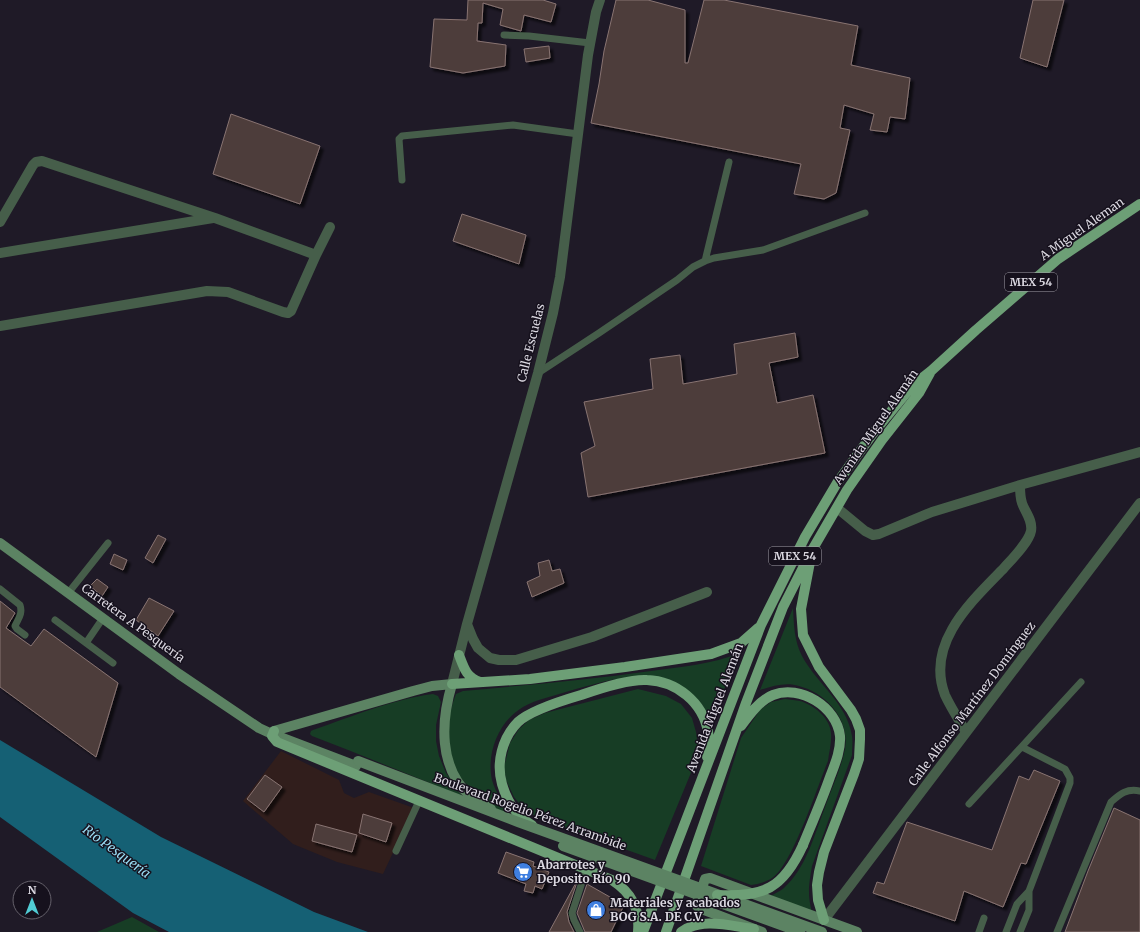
<svg xmlns="http://www.w3.org/2000/svg" width="1140" height="932" font-family="Merriweather,serif">
<style>
.education{fill:#311e1c}
.green{fill:#173d25}
.water{fill:#156074}
.building{fill:#4e3c3a;stroke:#887472;filter:url(#shadow)}
.lines{fill:none;stroke-linecap:round;stroke-linejoin:round}
.service{stroke:#465e4a;stroke-width:7}
.minor{stroke:#465e4a;stroke-width:10}
.secondary{stroke:#5c8363;stroke-width:10}
.primary{stroke:#6d9f76;stroke-width:10}
.secondary-bridge{stroke:#5c8363;stroke-width:10}
.primary-bridge{stroke:#6d9f76;stroke-width:10}
.labels{text-anchor:middle;stroke-width:3;stroke-linejoin:round;paint-order:stroke}
.shield{fill:#16111d;stroke:#a09ca6;stroke-width:1}
.shield-label{font-size:11px;font-weight:bold;fill:#dbd8e1}
.street-label{font-size:12px;fill:#dbd8e1;stroke:#16111d}
.poi-label{font-size:12px;font-weight:bold;fill:#dbd8e1;stroke:#16111d;text-anchor:start}
.water-label{font-size:13px;font-style:italic;fill:#99ddf4;stroke:#16111d}
</style>
<defs>
<filter id="shadow"><feDropShadow dx="3.5" dy="3.5" stdDeviation="1" flood-color="#0009"/></filter>
</defs>
<rect width="100%" height="100%" fill="#1f1a27"/>
<!-- education -->
<path class="education" d="M281 751 339 780 344 793 354 798 369 792 414 808 383 874 337 862 293 844 243 801Z"/>
<!-- green -->
<path class="green" d="M793 608C794 625 794 640 802 656 817 684 847 703 852 736 853 742 852 749 852 755L812 866C809 884 807 894 812 912L771 896C775 893 781 891 784 888 806 868 814 836 824 810 831 790 841 769 845 749 850 719 826 693 799 686 786 682 773 686 760 690Z
M740 653 711 719C705 711 691 691 682 688 675 686 622 678 616 679 600 682 584 687 569 691 554 696 537 699 523 707 499 721 486 753 492 780 496 794 505 806 512 818 497 812 484 802 473 790 468 785 462 780 458 774 444 750 446 719 456 694L463 691C526 685 589 680 651 671 681 667 712 664 740 653Z
M638 689 666 696 681 704 692 718 696 732 698 746 695 763 655 860 538 818 522 807 514 797 506 780 504 767 510 743 519 729 529 720 545 713Z
M433 694 438 696 441 702 436 725V741L439 756 446 773 462 796C412 776 362 755 312 736L310 734 311 731 313 730C351 717 393 699 433 694Z
M785 699C790 700 796 700 800 701 814 705 830 718 831 733 832 742 829 752 828 761 818 785 792 866 772 878 766 882 758 884 751 885L701 866 741 738 760 710 771 702Z
M132 917 159 932H97Z"/>
<!-- water -->
<path class="water" d="M0 740 161 837 314 912 368 932H169L133 913 0 817Z"/>
<!-- building -->
<path class="building" d="M468 0H543L556 4 551 22 524 15 521 31 500 25 503 9 483 3 482 23H478L477 41 506 45 505 66 463 73 430 67 434 19 467 20Z
M616 0H648L685 10V63H688L704 0H724L858 26 851 65 910 78 905 119 890 117 887 132 870 130 874 114 844 105 840 128 850 130 836 193 824 199 794 194 801 164 591 123 599 84 604 51Z
M1033 0H1064L1047 67 1020 58Z
M549 46 550 58 526 62 524 49Z
M231 114 320 146 300 204 213 174Z
M462 214 526 235 519 264 453 241Z
M795 333 798 357 769 363 777 403 813 395 825 453 588 497 581 453 595 446 584 402 653 389 650 359 680 355 683 384 737 374 734 344Z
M158 535 166 539 153 563 145 558Z
M114 554 127 560 123 570 110 564Z
M549 560 552 571 560 569 564 583 532 597 527 582 540 576 538 563Z
M97 579 108 587 102 596 90 586Z
M149 598 174 611 158 636 136 620Z
M0 601 15 613 6 628 31 646 44 629 118 683 96 757 0 687Z
M1034 770 1060 781 1026 864 1021 863 1003 907 964 891 955 921 873 893 877 882 884 884 907 822 992 850 1019 776 1029 780Z
M265 775 282 787 264 812 247 799Z
M1114 808 1140 820V932H1065L1088 871Z
M363 814 392 823 386 842 359 833Z
M316 824 357 835 352 852 312 841Z
M506 852 534 862 533 866 549 872 542 889 535 886 533 893 524 891 526 884 498 873Z
M578 879 567 912 569 922 574 932H549Z
M587 884 624 905 611 932H585L577 913Z"/>
<g class="lines">
<!-- service -->
<path class="service" d="M504 35 529 36 590 43
M402 180 399 139 402 136 513 125 578 134
M705 261 729 162
M538 373 599 333 677 280 693 267 705 261 714 258 763 250 865 213
M0 589 20 605C23 614 18 619 15 626L17 629 25 635
M69 592 108 543
M55 620 86 643 103 618
M86 643 113 663
M969 804 1081 682
M396 851 419 801
M580 932 574 920 572 913 586 870
M979 932 984 918
M1006 932 1017 904 1029 891 1070 783V778L1065 769 1022 747
M1020 932 1029 910V891
M1057 932 1111 802C1120 794 1127 788 1140 791"/>
<!-- minor -->
<path class="minor" d="M0 222 33 165 36 162 42 161 215 218 316 255
M0 253 213 218
M0 326 207 291 228 292 283 312 288 313 291 311 316 255 330 227
M837 508 865 531 873 535 879 534 932 512 1020 485
M467 624 473 639 478 648 490 658 499 660H516L592 637 707 592
M452 684 467 624 538 373 553 313 560 277 588 55 596 12 600 0
M966 732C959 720 951 708 945 695 925 643 972 601 1004 568 1012 559 1029 542 1031 531 1033 520 1025 512 1022 503 1020 497 1020 491 1020 485L1140 452
M824 920 1140 503"/>
<!-- secondary -->
<path class="secondary" d="M0 543 179 674 259 728 272 734 356 766
M274 731 413 691 432 686 452 684C441 721 438 767 470 796 476 801 484 805 491 809
M762 932 699 908 697 906V903L705 879 710 878 857 932"/>
<!-- primary -->
<path class="primary" d="M810 562 801 609 803 635 819 667 851 710 856 719 860 730V739L859 759 854 774 824 852 819 872 817 885 818 900 824 920
M459 655C464 668 466 677 480 682
M452 684 530 679 625 667 711 654 741 643 758 628
M741 726C749 715 760 700 773 695 800 684 837 707 840 736 841 750 835 764 830 777 822 800 812 823 803 845
M274 731 272 736 277 742 612 880C632 893 640 909 638 932
M532 825C516 816 507 801 502 784 496 763 502 738 518 722 531 710 564 700 581 695 598 689 630 679 647 680 676 681 703 702 708 732 710 740 708 749 707 757
M643 932 761 625 805 537 837 483 874 432 912 386 931 371 976 330 1058 259 1140 204
M666 932 746 703 783 607 811 552 847 490 882 440 919 393 930 373
M681 932C702 917 730 926 754 929"/>
<!-- secondary-bridge -->
<path class="secondary-bridge" d="M358 761 518 822 822 932
M563 846 800 932"/>
<!-- primary-bridge -->
<path class="primary-bridge" d="M717 895C764 897 783 889 803 845"/>
</g>
<!-- icons -->
<defs>
<symbol id="supermarket-disc" viewBox="-11 -11 22 22"><circle r="9.5" fill="#3f7fe0" stroke="#16111d"/><path d="M-6-5.5h2.5l.6 2H6L4.5 2H-2.5L-4.4-4H-6ZM-1.5 3.2a1.3 1.3 0 1 0 .1 0ZM3 3.2a1.3 1.3 0 1 0 .1 0Z" fill="#fff"/></symbol>
<symbol id="shop-disc" viewBox="-11 -11 22 22"><circle r="9.5" fill="#3f7fe0" stroke="#16111d"/><path d="M-5-2.5h2.3a2.7 3.5 0 0 1 5.4 0H5L5.5 6h-11ZM-1.5-2.5h3a1.5 2.3 0 0 0-3 0Z" fill="#fff"/></symbol>
</defs>
<g fill-rule="evenodd">
<use href="#supermarket-disc" x="512" y="861" width="22" height="22"/>
<use href="#shop-disc" x="585" y="899" width="22" height="22"/>
</g>
<g class="labels">
<!-- shield labels -->
<g class="shield">
<rect x="1005" y="273" width="52" height="18" rx="3"/>
<rect x="769" y="547" width="52" height="18" rx="3"/>
</g>
<g class="shield-label">
<text x="1031" y="286">MEX 54</text>
<text x="795" y="560">MEX 54</text>
</g>
<!-- street labels -->
<g class="street-label">
<text transform="translate(1082 229) rotate(-35)" y="4">A Miguel Aleman</text>
<text transform="translate(531 343) rotate(-76)" y="4">Calle Escuelas</text>
<text transform="translate(876 427) rotate(-55)" y="4">Avenida Miguel Alemán</text>
<text transform="translate(133 623) rotate(36)" y="4">Carretera A Pesquería</text>
<text transform="translate(972 704) rotate(-53)" y="4">Calle Alfonso Martínez Domínguez</text>
<text transform="translate(715 708) rotate(-69)" y="4">Avenida Miguel Alemán</text>
<text transform="translate(530 812) rotate(20)" y="4">Boulevard Rogelio Pérez Arrambide</text>
</g>
<!-- poi labels -->
<g class="poi-label">
<text x="537" y="869">Abarrotes y<tspan x="537" dy="14">Deposito Río 90</tspan></text>
<text x="610" y="907">Materiales y acabados<tspan x="610" dy="14">BOG S.A. DE C.V.</tspan></text>
</g>
<!-- water labels -->
<g class="water-label">
<text transform="translate(117 851) rotate(36)" y="5">Río Pesquería</text>
</g>
</g>
<!-- north arrow -->
<g transform="translate(32 900)"><circle r="19" fill="#16111d" stroke="#65616b"/>
<path d="M0-3L7 15L0 10L-7 15Z" fill="#51ccd4"/>
<text y="-6" font-size="11" font-weight="bold" text-anchor="middle" fill="#dbd8e1">N</text>
</g>
</svg>
